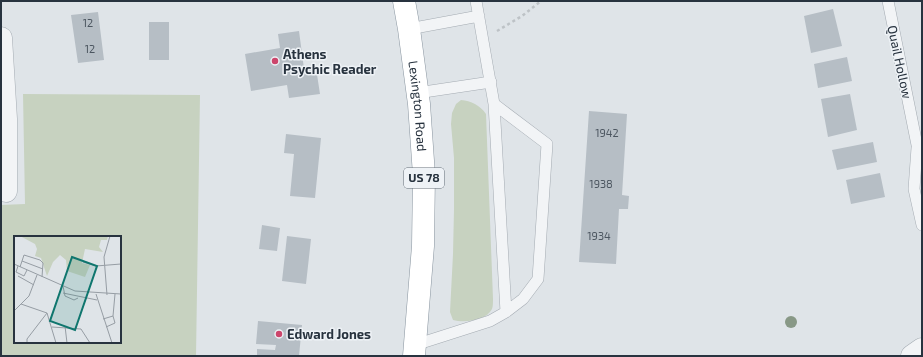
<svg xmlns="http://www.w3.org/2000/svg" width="923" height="357" font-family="'Exo 2',sans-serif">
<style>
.green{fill:#c7d2c0;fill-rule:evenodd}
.building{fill:#b6bec5}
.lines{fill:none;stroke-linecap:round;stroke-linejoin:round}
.service-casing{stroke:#a4abb2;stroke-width:12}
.minor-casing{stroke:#a4abb2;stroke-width:23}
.trunk-casing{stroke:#87939e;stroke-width:23}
.path{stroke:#bdc2c6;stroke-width:2.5;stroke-dasharray:3 3;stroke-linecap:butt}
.service{stroke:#f2f4f6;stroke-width:11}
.minor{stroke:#f2f4f6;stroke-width:22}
.trunk{stroke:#fff;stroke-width:22}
.tree{fill:#889886}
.poi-dot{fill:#cc456b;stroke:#eef2f6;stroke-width:1.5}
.labels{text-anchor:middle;stroke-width:3;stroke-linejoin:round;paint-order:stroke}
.number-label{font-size:11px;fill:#4c5660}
.shield{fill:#eef2f6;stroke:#636c76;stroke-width:1}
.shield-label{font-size:12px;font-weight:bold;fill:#28333f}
.poi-label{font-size:13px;font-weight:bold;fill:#28333f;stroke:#eef2f6;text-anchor:start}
.street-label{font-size:13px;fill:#28333f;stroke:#eef2f6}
.inset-road{fill:none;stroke:#969da4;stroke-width:1}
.view{fill:#0f766e;fill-opacity:0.15;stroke:#0f766e;stroke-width:2}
.inset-edge{fill:none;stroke:#28333f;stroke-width:2}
</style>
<rect width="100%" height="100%" fill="#dfe4e8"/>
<!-- green -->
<path class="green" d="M23 94 200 95 196 356H1V205L25 204ZM15 237H120V342H15Z
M461 100C471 101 480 105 486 114L493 299C493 302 493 307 492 309 486 321 464 323 453 320L450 312 453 254 454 209V158L451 124 452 113 456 104Z"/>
<!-- building -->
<path class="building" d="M833 9 842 46 811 53 804 16Z
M98 12 104 60 78 63 71 15Z
M149 22H169V60H149Z
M299 31 304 69 316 68 320 94 289 98 287 85 251 91 245 54 280 48 278 34Z
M847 57 852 81 818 88 814 64Z
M850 94 857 130 828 137 821 99Z
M589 111 627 114 622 195 629 196 628 209H619L616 264 579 262Z
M286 134 321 138 315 198 290 196 294 154 284 153Z
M873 142 877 162 837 170 832 150Z
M880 173 885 197 851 204 846 180Z
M262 225 280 228 277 251 259 249Z
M287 236 311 239 306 284 282 281Z
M258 321 302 325 299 356H257V349L275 350 276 345 256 344Z"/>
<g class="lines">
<defs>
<path id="service" d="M476 1 494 104 506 312
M888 1 917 145 922 157
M409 29 479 16
M417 93 491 82
M917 148 914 189 922 225
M415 345 490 321 506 312 523 299 538 279 547 144 494 104"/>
<path id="minor" d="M1 38 6 119V191
M912 356 922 349"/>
<g id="trunk">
<path id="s1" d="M404 1 409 29 419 104 424 175 423 246 414 356"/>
</g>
</defs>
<!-- service casing -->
<use href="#service" class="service-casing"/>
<!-- minor casing -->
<use href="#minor" class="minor-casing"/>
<!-- trunk casing -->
<use href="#trunk" class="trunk-casing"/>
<!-- path -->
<path class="path" d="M497 31 522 16 541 1"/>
<!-- service -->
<use href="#service" class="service"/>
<!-- minor -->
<use href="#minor" class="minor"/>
<!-- trunk -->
<use href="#trunk" class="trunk"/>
</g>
<!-- trees -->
<circle class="tree" cx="791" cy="322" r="6"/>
<!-- markers -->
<g class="poi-dot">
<circle cx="275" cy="61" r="4"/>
<circle cx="279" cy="334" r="4"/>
</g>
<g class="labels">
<!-- number labels -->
<g class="number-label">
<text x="88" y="27">12</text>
<text x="90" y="53">12</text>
<text x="607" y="137">1942</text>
<text x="601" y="188">1938</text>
<text x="599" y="240">1934</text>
</g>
<!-- shield labels -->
<rect class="shield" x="404" y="168" width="40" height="20" rx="3"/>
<g class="shield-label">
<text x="424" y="182">US 78</text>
</g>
<!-- poi labels -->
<g class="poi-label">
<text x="283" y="59">Athens<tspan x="283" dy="15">Psychic Reader</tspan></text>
<text x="287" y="339">Edward Jones</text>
</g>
<!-- street labels -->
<g class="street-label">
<text transform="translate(900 62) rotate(78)" y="5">Quail Hollow</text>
<text dy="5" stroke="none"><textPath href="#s1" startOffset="106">Lexington Road</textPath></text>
</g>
</g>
<!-- overview -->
<g transform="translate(14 236)">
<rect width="107" height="107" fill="#dfe4e8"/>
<path d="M6 0H94L93 4H87L85 11 89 16 71 13 68 27 76 29 71 41 53 35 52 24 46 19 39 26 33 40 27 22 21 20 23 13 21 8Z" fill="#c7d2c0"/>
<path class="inset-road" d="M8 25 29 33M69 26 82 30 107 28M0 28 61 55 107 58M4 30 2 36 10 40 13 34M6 31 10 19 26 24 29 27 28 41M4 40 20 49M49 50 51 60 60 64 64 62M49 57 83 64M82 58 98 107M93 59 90 21 96 0M7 68 33 77 42 107M0 75 15 60 23 39M99 80 101 58M89 83 99 80 101 87 92 91M51 90 53 107M38 91 67 93 76 107M13 107V103L33 77"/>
<path class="view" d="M58 21 83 30 61 94 36 85Z"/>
<rect width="107" height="107" class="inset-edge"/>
</g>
<!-- border -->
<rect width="923" height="357" fill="none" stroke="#28333f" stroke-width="4"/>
</svg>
